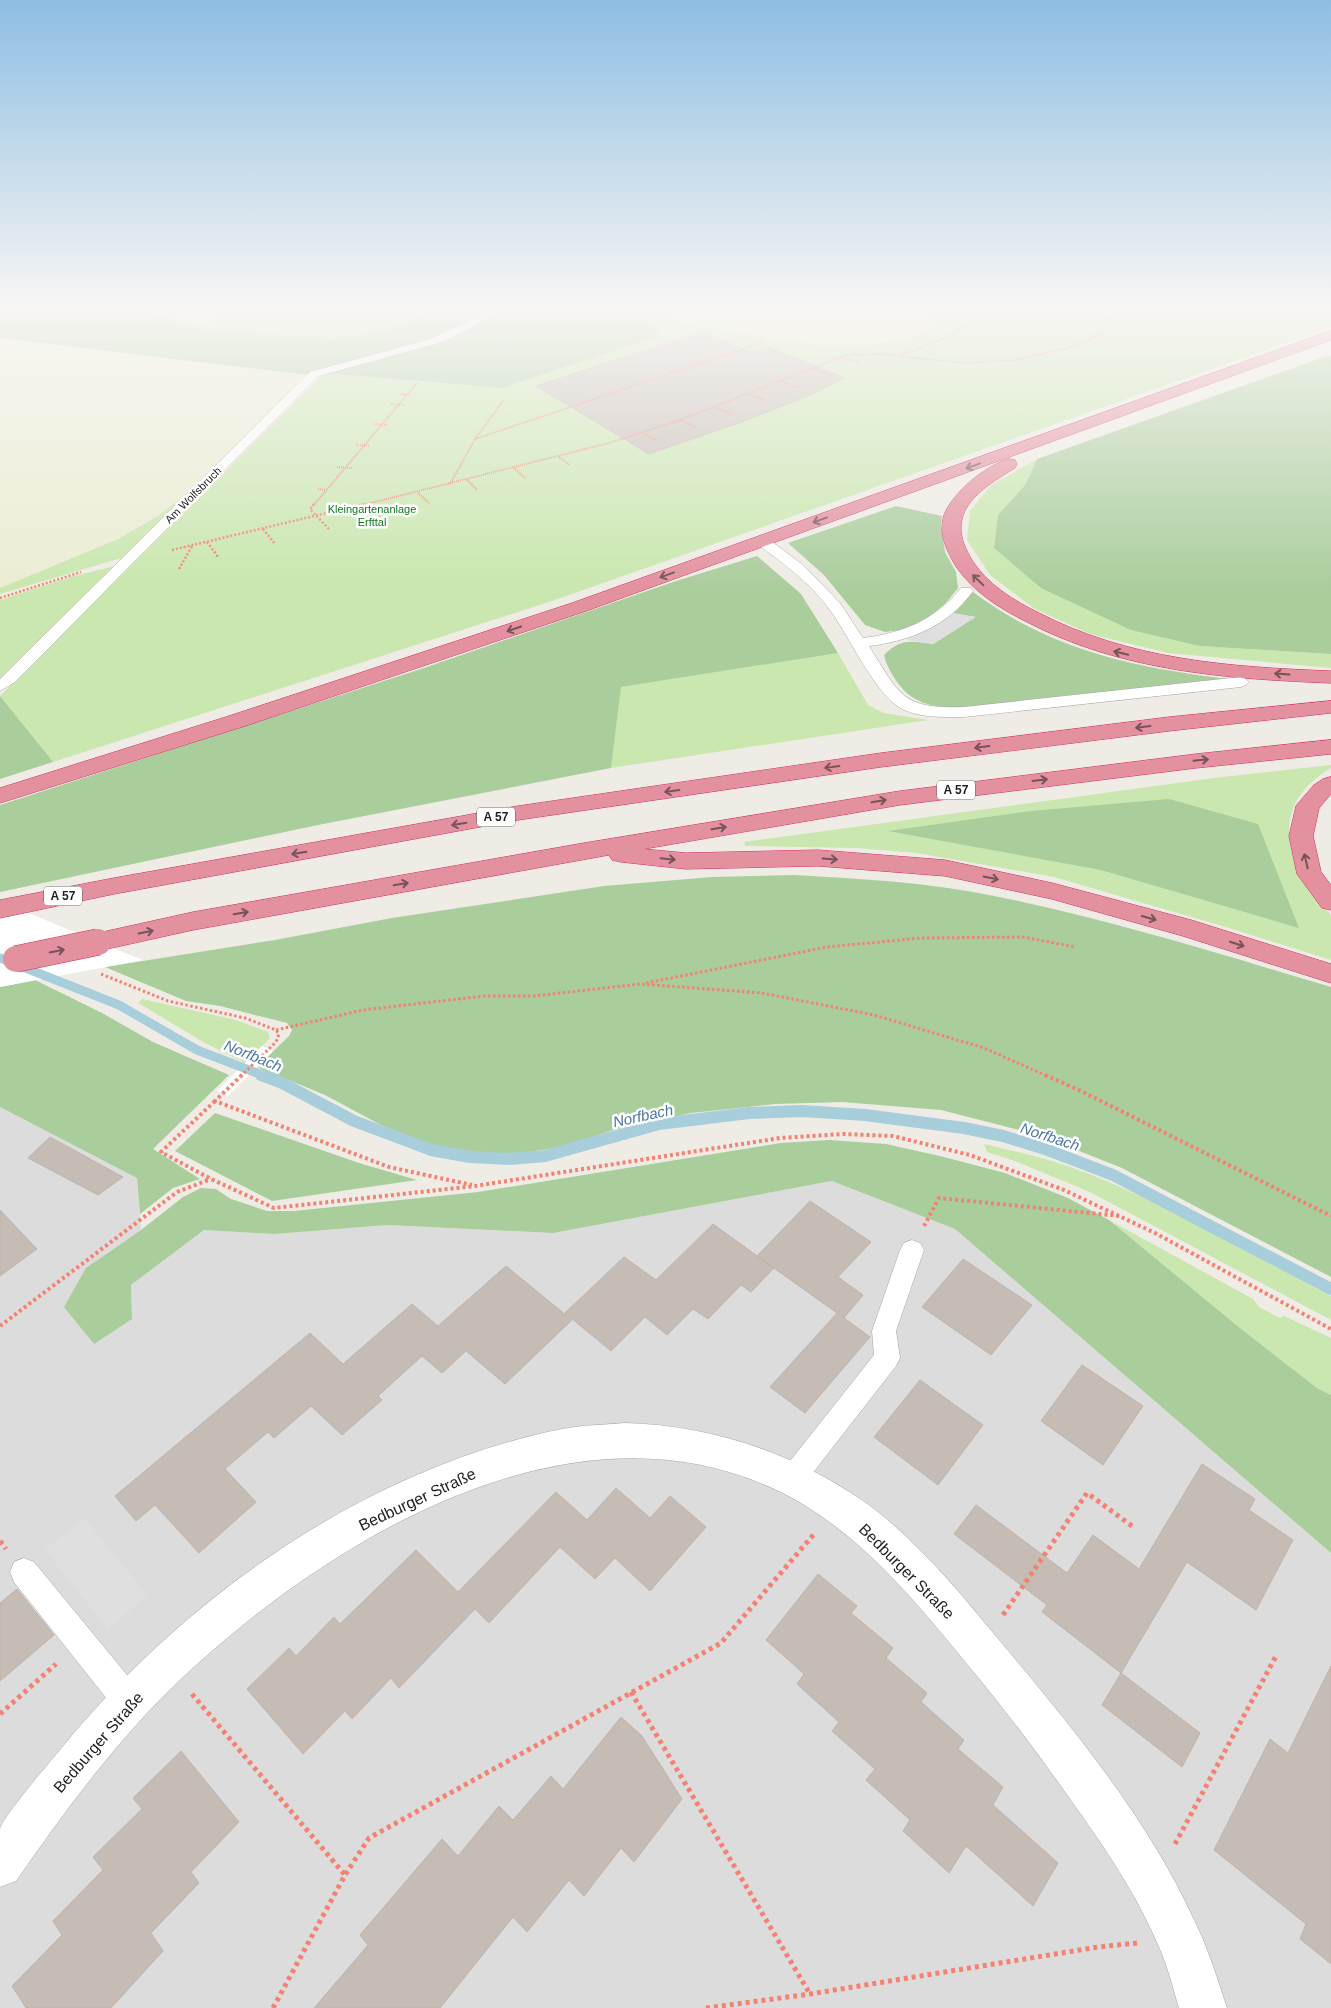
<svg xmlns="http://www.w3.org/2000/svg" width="1331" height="2008" font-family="Arial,sans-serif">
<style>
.residential{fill:#dddcdc}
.farmland{fill:#ebedd2}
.grass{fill:#c9e7ae}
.forest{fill:#aacd9c}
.parking{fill:#dfdfdf}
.pier{fill:#fff}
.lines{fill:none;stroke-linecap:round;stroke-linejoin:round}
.stream-far1{stroke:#a8cedb;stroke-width:9}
.stream{stroke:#a8cedb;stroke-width:12}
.building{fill:#c4bcb5;stroke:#c0b4a9}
.lane-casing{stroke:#a6a6a6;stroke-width:1}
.street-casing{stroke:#a6a6a6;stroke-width:1}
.highway-casing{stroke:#d32d62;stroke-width:1}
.path-far4{stroke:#f48272;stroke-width:2;stroke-dasharray:1 1;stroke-linecap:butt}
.path-far3{stroke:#f48272;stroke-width:2.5;stroke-dasharray:2 2;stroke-linecap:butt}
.path-far2{stroke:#f48272;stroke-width:3;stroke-dasharray:2.5 2.5;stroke-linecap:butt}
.path-far1{stroke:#f48272;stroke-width:4;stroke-dasharray:3 3;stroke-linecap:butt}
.path{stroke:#f48272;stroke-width:5;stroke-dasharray:4 4;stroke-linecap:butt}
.lane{fill:#fff;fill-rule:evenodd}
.street{fill:#fff;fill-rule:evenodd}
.highway{fill:#e3919f;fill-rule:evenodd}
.highway-bridge-casing{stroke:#d32d62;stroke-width:27;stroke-linecap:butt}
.highway-bridge{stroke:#e3919f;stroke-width:26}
.oneway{stroke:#775259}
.labels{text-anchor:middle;stroke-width:5;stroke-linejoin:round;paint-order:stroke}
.far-street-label{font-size:11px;fill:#1f1f1f;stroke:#fff}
.far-park-label{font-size:11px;fill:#107a1b;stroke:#fff}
.shield{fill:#fff;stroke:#626262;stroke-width:1}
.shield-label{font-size:12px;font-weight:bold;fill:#1f1f1f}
.water-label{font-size:15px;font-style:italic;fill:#4c76a3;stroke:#fff}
.near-street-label{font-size:16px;fill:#1f1f1f;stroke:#fff}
</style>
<rect width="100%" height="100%" fill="#efece6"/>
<!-- residential -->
<path class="residential" d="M0 1107 137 1178 141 1230 86 1268 132 1319 131 1285 204 1230 274 1234 388 1225 553 1233 832 1181 955 1229 1331 1553V2008H0Z"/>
<!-- farmland -->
<path class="farmland" d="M136 309H236L199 328Z
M651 309H942L921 333 907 339 868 345H819L693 325 662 316Z
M0 338 15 341 309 375 193 489 158 516 118 539 0 588Z"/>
<!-- grass -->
<path class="grass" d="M236 309H434L385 332 332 338 209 331 199 328Z
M630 309H651L662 316 693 325 819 345H868L907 339 921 333 942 309H1331V327L549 602 53 762 0 696 324 373 502 388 642 316Z
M1037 459 1025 485 998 515 1200 646 1331 654V668L1168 653 1090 634 1035 609 990 575 967 540 970 511 991 485Z
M193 489 125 557 0 594V588L118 539 158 516Z
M115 566 0 681V600L70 577Z
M838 653 868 705 884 713 928 720 611 768 620 687Z
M1331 765V768C1265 807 1286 868 1331 915V960L1229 928 1054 877 917 853 856 848 745 846 744 842 1214 778Z
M142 999 236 1020 268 1032 270 1038 245 1063 205 1043 138 1003Z
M984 1144C1019 1152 1054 1160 1087 1173 1171 1206 1251 1254 1331 1296V1320L1090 1192 1015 1161 987 1152Z
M1109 1220 1253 1299 1259 1307 1280 1318 1284 1316 1331 1338V1395L1317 1388 1240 1328Z"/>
<!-- forest -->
<path class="forest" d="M0 309H136L209 331 332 338 385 332 434 309H489L462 325 422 343 325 368 309 375 0 338Z
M495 309H630L655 326 659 336 502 388 324 373 413 350Z
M1331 356V654L1200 646 1131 630 1041 588 994 548 998 515 1025 485 1037 459 1324 357Z
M896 506 942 516 941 524 945 552 956 572 958 588 945 604 924 621 901 630 885 632 865 625 824 575 788 543Z
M757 556 801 594 838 653 621 687 611 768 318 825 0 892V805L424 668 676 581Z
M973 592C1050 650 1135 668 1229 679L955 708C928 706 911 703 895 679 890 671 886 664 884 655 901 638 911 641 933 644L975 617 953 613Z
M0 696 50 758 53 762 0 779Z
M1169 799 1258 824 1299 928 1101 870 888 831 1031 811Z
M794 875C861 879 928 882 994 896 1108 919 1220 954 1331 987V1277L1122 1168 1039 1135 941 1110 842 1102 775 1104 691 1113 613 1130 562 1147 514 1154 472 1152 424 1143 379 1124 325 1095 257 1067 289 1036 292 1030 287 1023 220 1006 186 1001 105 967 275 940 392 918 604 886 712 877Z
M35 980 102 1013 153 1042 229 1075 153 1149 200 1179 173 1188 140 1214 137 1178 0 1107V987Z
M215 1113 359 1163 417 1180 272 1201 175 1151Z
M829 1140 886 1144 944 1157 1005 1173 1068 1198 1109 1220 1240 1328 1317 1388 1331 1395V1553L955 1229 832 1181 553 1233 388 1225 274 1234 204 1230 131 1285 132 1319 94 1344 64 1307 86 1268 141 1230 183 1197 201 1188 216 1189 231 1199 267 1211H294L478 1192 781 1143Z"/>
<!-- parking -->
<path class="parking" d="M953 613 976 617 933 644 906 640Z
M84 1518 148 1595 108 1629 45 1550Z"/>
<!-- pier -->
<path class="pier" d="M0 901 98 942 143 960 0 987Z
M262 1046 273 1051 228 1096 217 1091Z"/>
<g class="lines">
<!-- stream-far1 -->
<path class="stream-far1" d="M0 958 119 1005 197 1050 265 1076"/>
<!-- stream -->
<path class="stream" d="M261 1075 280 1082 354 1121 431 1150 470 1157 509 1159 545 1156 659 1124 749 1113 802 1111 865 1115 964 1128 1003 1136 1045 1149 1113 1175 1331 1289"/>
</g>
<!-- building -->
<path class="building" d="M702 332 749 352 765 346 845 378 808 396 747 420 649 454 536 386Z
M50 1137 123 1177 98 1195 28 1158Z
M810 1201 871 1242 838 1277 863 1295 844 1318 870 1337 805 1413 770 1387 837 1313 757 1256Z
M0 1210 37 1249 0 1276Z
M713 1224 774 1268 751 1292 741 1285 708 1319 693 1309 667 1335 645 1317 611 1351 565 1313 624 1257 656 1280Z
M963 1259 1032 1305 991 1355 922 1307Z
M506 1266 572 1320 505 1384 466 1351 442 1373 422 1356 378 1396 382 1400 342 1435 311 1406 274 1438 268 1432 225 1469 256 1502 199 1553 155 1505 136 1521 115 1496 310 1333 343 1364 412 1304 438 1326Z
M1082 1365 1143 1406 1103 1465 1041 1421Z
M920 1380 983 1425 938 1485 874 1437Z
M1202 1464 1255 1499 1249 1510 1293 1540 1256 1610 1187 1562 1121 1673 1042 1612 1047 1605 954 1534 976 1505 1067 1573 1093 1535 1139 1569Z
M616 1488 650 1518 670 1496 706 1527 650 1591 615 1558 595 1579 560 1547 489 1623 469 1603 475 1609 399 1688 391 1678 352 1719 345 1711 303 1754 247 1689 289 1648 296 1656 334 1617 340 1624 416 1550 458 1592 556 1492 587 1520Z
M818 1574 857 1606 851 1613 893 1648 886 1658 927 1693 921 1702 964 1740 958 1749 1003 1787 993 1805 1058 1863 1033 1906 966 1846 949 1873 903 1831 910 1820 866 1780 875 1769 832 1731 839 1722 797 1684 804 1674 766 1640Z
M17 1589 54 1635 0 1681V1603Z
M1331 1666V1964L1300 1939 1306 1924 1214 1850 1270 1739 1288 1753Z
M1121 1673 1200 1733 1182 1767 1102 1705Z
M621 1717 642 1736 682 1799 634 1862 621 1848 584 1896 569 1880 527 1932 513 1917 440 2008H314L368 1945 360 1935 442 1839 458 1856 499 1806 513 1820 551 1776 563 1789Z
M181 1751 239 1822 191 1872 199 1883 151 1933 163 1951 111 2008H26L12 1986 62 1935 53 1921 103 1870 93 1857 142 1809 133 1798Z"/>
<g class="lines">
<defs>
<path id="lane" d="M485 309H497L473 327 439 343 318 376 15 682 0 691V679L310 372 431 339 465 323Z
M762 537 767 538 803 565 840 603 863 638C903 633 935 620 961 588H971L973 591C948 626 910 641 869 646 900 695 901 709 964 707L1241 677 1246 679 1249 682 1246 685 1241 687 964 717C944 717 923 718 904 710 875 696 850 637 830 610 811 583 783 563 757 544L755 541 757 538Z
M912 1240 920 1243 924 1250 896 1331 900 1358 896 1366 801 1488 792 1492 783 1488 779 1479 783 1470 874 1355 872 1331 900 1250 904 1243Z
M24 1558 34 1562 141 1692 145 1703 141 1714 130 1718 119 1714 14 1582 10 1572 14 1562Z"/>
<path id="street" d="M624 1423C704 1425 783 1449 851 1493 909 1530 955 1587 999 1640 1071 1726 1147 1817 1194 1920 1208 1948 1217 1978 1227 2008H1179C1173 1988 1168 1967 1159 1947 1138 1896 1105 1848 1073 1803 1044 1762 1014 1721 982 1682 928 1617 875 1547 801 1503 591 1381 338 1532 183 1677 119 1737 66 1809 16 1881L0 1887C0 1871 0 1844 0 1829 2 1818 50 1762 60 1750 184 1597 367 1468 562 1429 582 1425 604 1425 624 1423Z"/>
<path id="highway" d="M1331 331V340L586 611 245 726 0 803V788L229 716 572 603Z
M1009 459 1015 460 1017 464 1015 468C984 487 946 509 967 551 981 580 1009 598 1037 612 1129 660 1229 667 1331 671V683C1226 679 1120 671 1025 621 999 608 974 592 957 568 947 552 938 534 944 515 952 493 987 464 1009 459Z
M1331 701V713L1169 731 881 767 518 820 114 894 0 918V900L114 878 518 806 881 753 1169 717Z
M1331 740V754L1196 768 900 805 644 849 686 853 818 850 945 860 1052 883 1191 920 1331 964V983L1183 936 1052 899 945 876 818 866 686 869 621 862 612 860 609 855 193 930 98 951 89 948 85 942 89 936 98 933 193 912 584 843 900 791 1196 754Z
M1331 777V794L1319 808 1313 836 1321 872 1331 885V910L1322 908 1297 874 1289 836 1296 806 1300 801 1314 785 1323 779Z"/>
</defs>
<!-- lane casing -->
<use href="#lane" class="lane-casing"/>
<!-- street casing -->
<use href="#street" class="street-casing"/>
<!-- highway casing -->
<use href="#highway" class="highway-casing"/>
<!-- path-far4 -->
<path class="path-far4" d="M986 311 996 313
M1105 319 1118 321
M972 323 981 325
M953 335 961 338
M1088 335 1095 338
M900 355C933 345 961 332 987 309
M841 357 860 363
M812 368 830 375
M781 381 799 388
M400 394 407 395
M749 394 767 401
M503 401 475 439 761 343 765 345
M391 404 405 405
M715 407 733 415
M681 420 696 428
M374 424 388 425
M643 433 657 441
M356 445 370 446
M559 457 570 465
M337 467 352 468
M514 468 525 478
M467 480 477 490
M450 484 475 439
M318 489 325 490
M418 493 429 503
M313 506 417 383
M359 506 609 443 680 420 846 355 882 354 963 363 1015 360 1069 348 1093 338 1113 325 1126 309"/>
<!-- path-far3 -->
<path class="path-far3" d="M314 504 310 509 329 529
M366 505 380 516
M263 529 275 544
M207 542 219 558
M172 550 364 504
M179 569 192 546
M0 598 81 572"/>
<!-- path-far2 -->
<path class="path-far2" d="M101 974 168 1001 245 1018 276 1030 279 1034 276 1042 241 1076
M646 983 827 947 921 938 1023 937 1075 947
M276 1030 363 1010 484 996H534L640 984 762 993 874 1015 984 1048 1047 1076"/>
<!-- path-far1 -->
<path class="path-far1" d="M242 1075 215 1101 389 1167 472 1185
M1045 1075 1081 1091 1331 1216
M215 1101 161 1152 211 1179 274 1208 475 1186 780 1138 843 1134 893 1136 970 1155 1064 1190 1155 1233 1331 1329
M924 1226 939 1198 1120 1216
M0 1326 177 1192 211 1179"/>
<!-- path -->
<path class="path" d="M0 1541 6 1549
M1003 1615 1087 1493 1132 1526
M631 1692 810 1994
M192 1694 345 1875
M0 1714 56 1664
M1175 1844 1276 1656
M273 2008 345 1875 369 1838 721 1643 814 1534
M706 2008 810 1994 1098 1947 1137 1943"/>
<!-- lane -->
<use href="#lane" class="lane"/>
<!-- street -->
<use href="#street" class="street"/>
<!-- highway -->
<use href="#highway" class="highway"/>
<defs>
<path id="highway-bridge" d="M16 959 98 942"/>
</defs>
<!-- highway-bridge casing -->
<use href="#highway-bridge" class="highway-bridge-casing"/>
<!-- highway-bridge -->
<use href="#highway-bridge" class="highway-bridge"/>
</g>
<!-- one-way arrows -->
<defs><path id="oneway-shaft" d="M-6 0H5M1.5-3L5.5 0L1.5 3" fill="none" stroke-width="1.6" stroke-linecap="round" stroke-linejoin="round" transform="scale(1.25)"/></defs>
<g class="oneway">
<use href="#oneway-shaft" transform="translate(973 466) rotate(160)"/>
<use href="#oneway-shaft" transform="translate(820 520) rotate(160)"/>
<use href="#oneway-shaft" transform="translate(667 575) rotate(160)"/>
<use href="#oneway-shaft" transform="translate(978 580) rotate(-136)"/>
<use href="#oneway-shaft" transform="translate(514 629) rotate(161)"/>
<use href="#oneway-shaft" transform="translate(1121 653) rotate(-167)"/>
<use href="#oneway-shaft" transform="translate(1282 674) rotate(-176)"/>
<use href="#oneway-shaft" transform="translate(1143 727) rotate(173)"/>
<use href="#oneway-shaft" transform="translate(982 747) rotate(173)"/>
<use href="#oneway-shaft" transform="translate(1201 760) rotate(-6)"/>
<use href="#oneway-shaft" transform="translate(832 767) rotate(172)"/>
<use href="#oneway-shaft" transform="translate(1040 780) rotate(-7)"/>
<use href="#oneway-shaft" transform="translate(672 791) rotate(172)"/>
<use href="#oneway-shaft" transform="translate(879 801) rotate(-10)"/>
<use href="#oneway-shaft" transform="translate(459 824) rotate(170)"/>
<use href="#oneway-shaft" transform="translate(719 828) rotate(-10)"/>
<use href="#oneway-shaft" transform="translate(299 853) rotate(170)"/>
<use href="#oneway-shaft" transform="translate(668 859) rotate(6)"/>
<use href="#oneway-shaft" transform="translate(830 859) rotate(4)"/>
<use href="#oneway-shaft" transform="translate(1306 861) rotate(-103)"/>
<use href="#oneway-shaft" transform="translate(991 878) rotate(12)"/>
<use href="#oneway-shaft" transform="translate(401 884) rotate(-10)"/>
<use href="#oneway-shaft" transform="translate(241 913) rotate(-10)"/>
<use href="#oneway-shaft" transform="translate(1149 918) rotate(16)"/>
<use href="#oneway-shaft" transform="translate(146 932) rotate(-12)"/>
<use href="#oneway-shaft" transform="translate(1237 944) rotate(18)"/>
<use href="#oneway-shaft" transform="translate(57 951) rotate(-12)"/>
</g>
<!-- sky -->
<linearGradient id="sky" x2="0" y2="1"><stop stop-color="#8ebee3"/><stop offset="0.52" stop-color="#f8f6f4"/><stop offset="1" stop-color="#f8f6f4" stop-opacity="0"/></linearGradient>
<rect width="1331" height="590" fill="url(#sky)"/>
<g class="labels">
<!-- far-street labels -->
<g class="far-street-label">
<text transform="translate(193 495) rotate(-45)" y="4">Am Wolfsbruch</text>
</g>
<!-- far-park labels -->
<g class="far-park-label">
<text x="372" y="513">Kleingartenanlage<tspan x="372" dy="13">Erfttal</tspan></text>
</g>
<!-- shield labels -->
<g class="shield">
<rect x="937" y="780.5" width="38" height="19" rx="4"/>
<rect x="477" y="807.5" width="38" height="19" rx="4"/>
<rect x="44" y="886.5" width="38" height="19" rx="4"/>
</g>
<g class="shield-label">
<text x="956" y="794">A 57</text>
<text x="496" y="821">A 57</text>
<text x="63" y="900">A 57</text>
</g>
<!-- water labels -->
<g class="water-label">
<text transform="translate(253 1056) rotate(22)" y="5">Norfbach</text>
<text transform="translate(643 1116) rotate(-12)" y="5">Norfbach</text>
<text transform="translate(1050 1137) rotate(18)" y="5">Norfbach</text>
</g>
<!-- near-street labels -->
<g class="near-street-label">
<text transform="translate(417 1499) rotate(-25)" y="6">Bedburger Straße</text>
<text transform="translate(907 1571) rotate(45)" y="6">Bedburger Straße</text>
<text transform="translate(98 1742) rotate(-49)" y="6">Bedburger Straße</text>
</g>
</g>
</svg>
